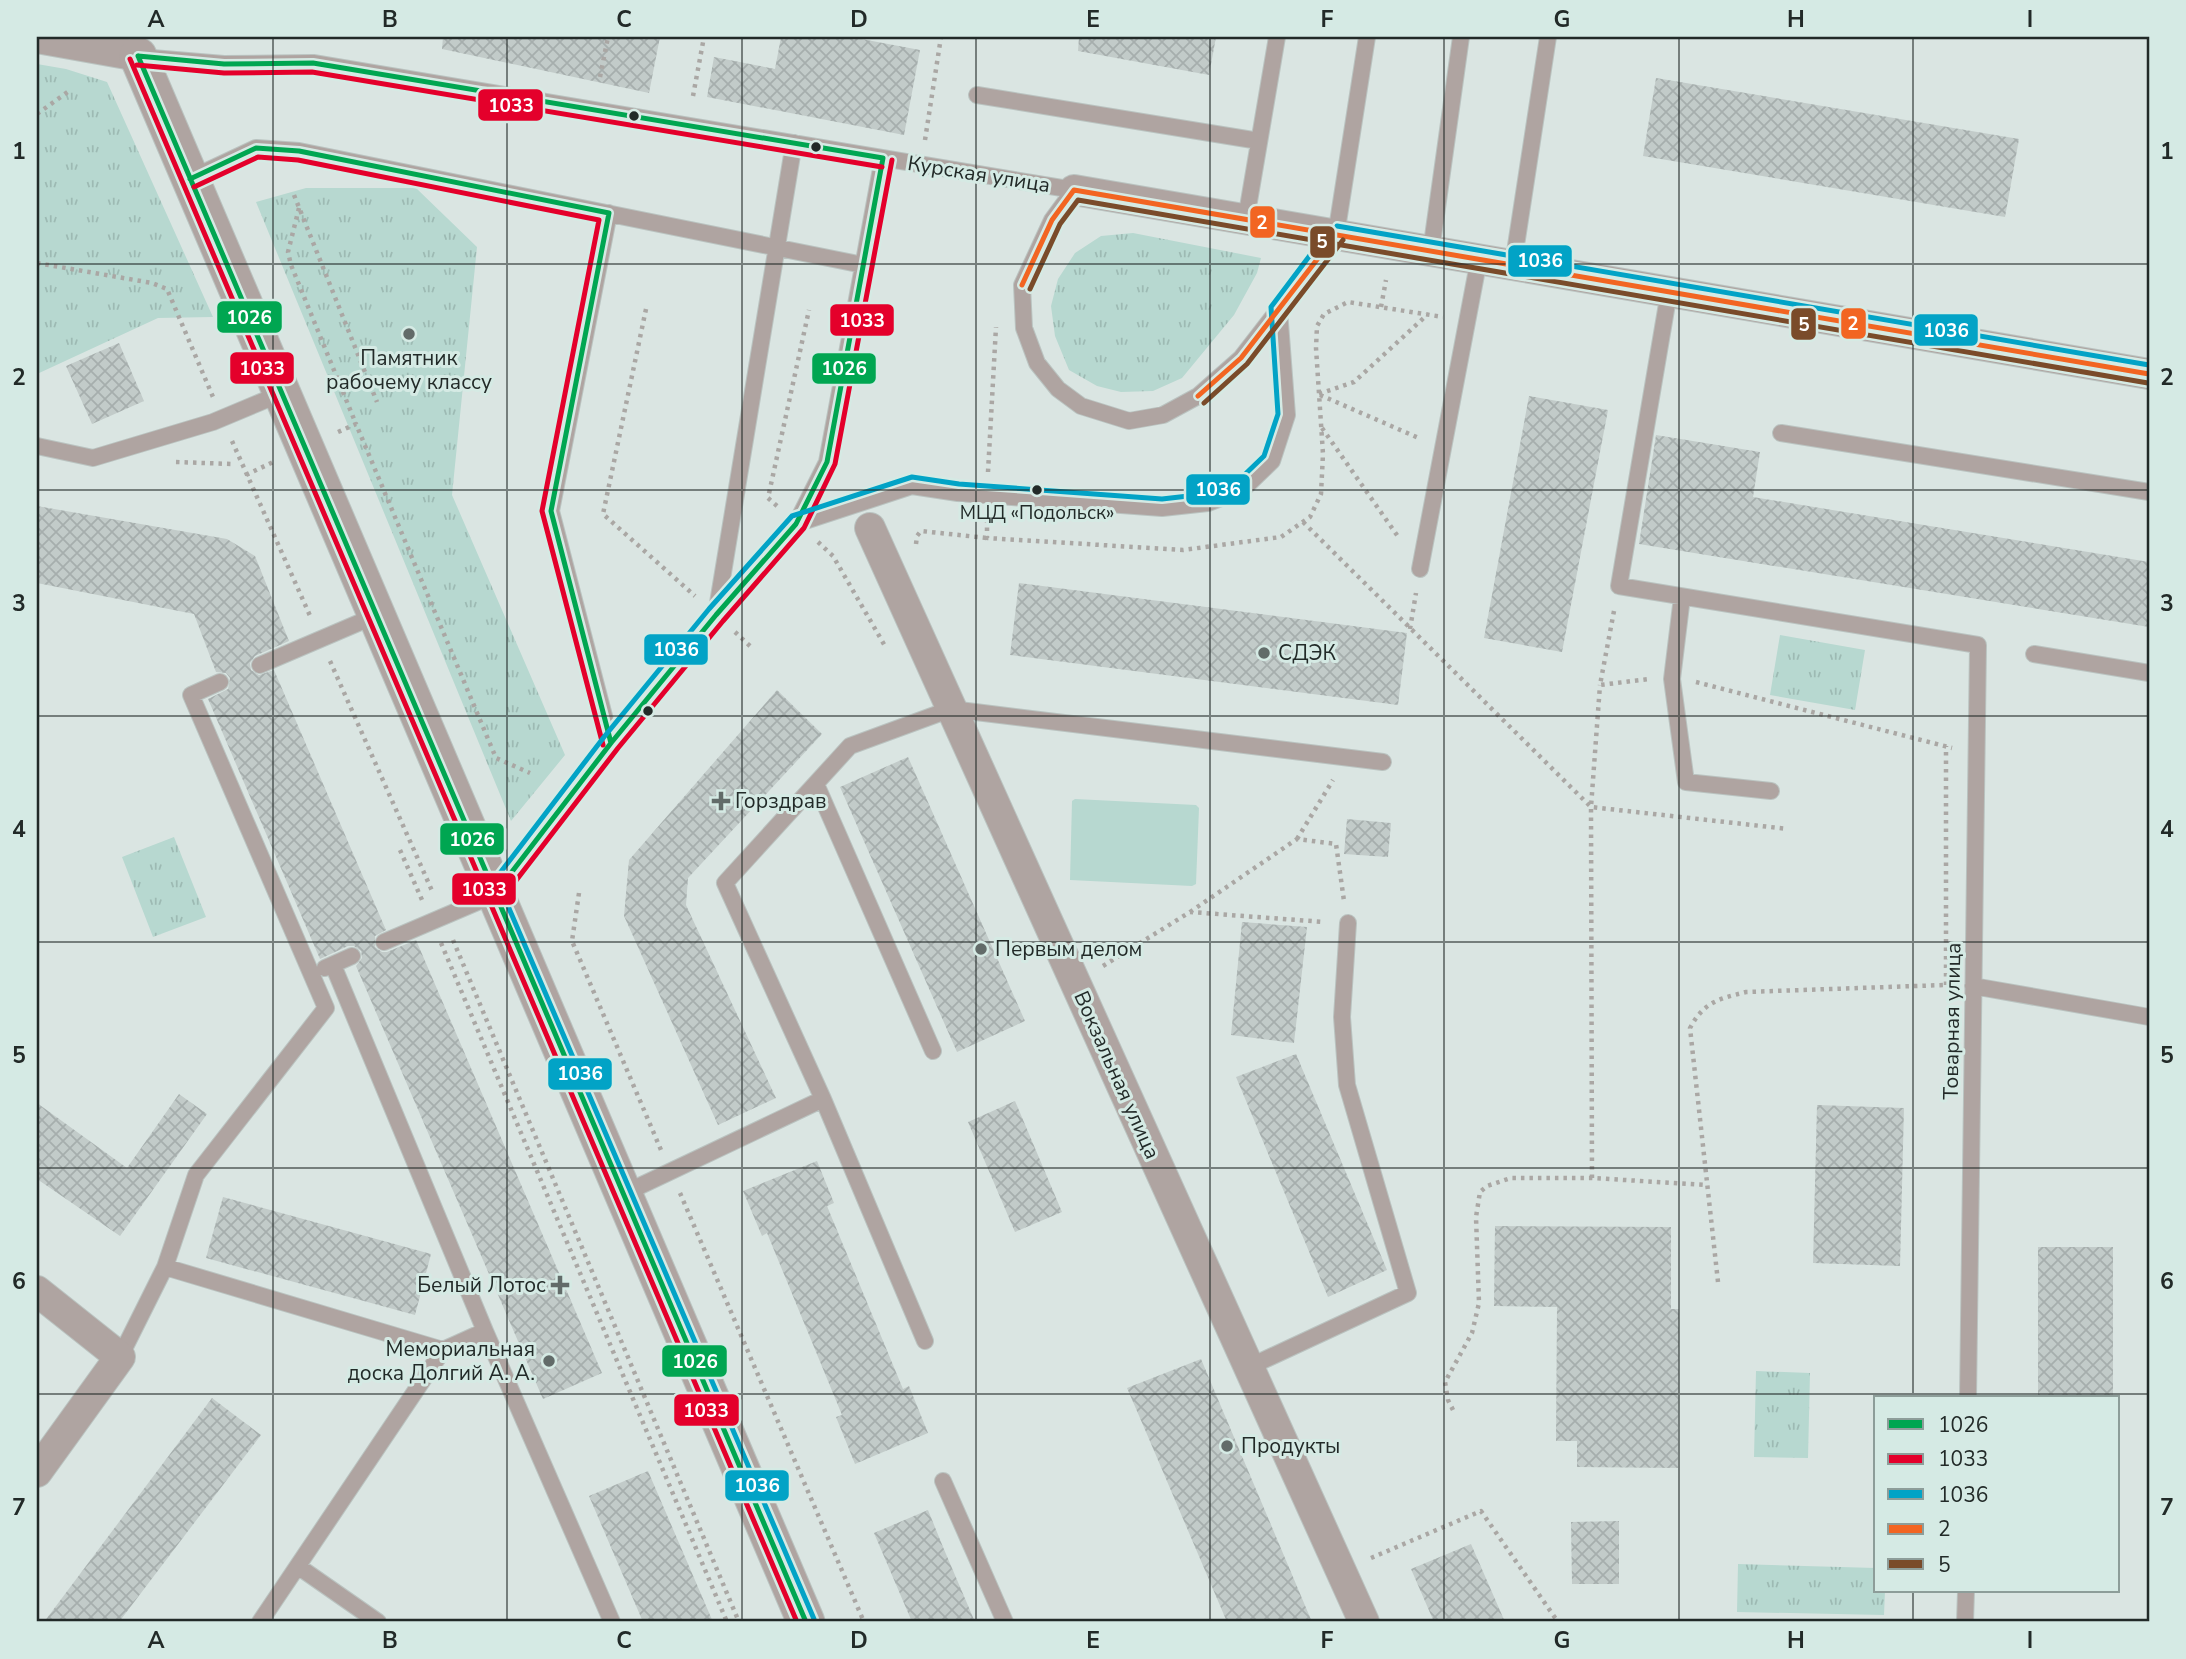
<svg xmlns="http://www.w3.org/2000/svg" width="2186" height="1659" font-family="'Nunito Sans',sans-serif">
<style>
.grass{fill:url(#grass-tufts)}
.pitch{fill:#b7d8d0}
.building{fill:url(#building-cross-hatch)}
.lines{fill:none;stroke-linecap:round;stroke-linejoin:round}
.service-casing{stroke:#bac3c0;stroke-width:18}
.minor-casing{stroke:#bac3c0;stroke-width:32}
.tertiary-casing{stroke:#bac3c0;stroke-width:39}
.path{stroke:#aaa7a4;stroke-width:4.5;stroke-dasharray:3.5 5;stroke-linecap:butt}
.service{stroke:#afa4a1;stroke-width:16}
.minor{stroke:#afa4a1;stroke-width:30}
.tertiary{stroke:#afa4a1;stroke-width:37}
.bus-1-casing{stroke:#d5eae4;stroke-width:10}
.bus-2-casing{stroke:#d5eae4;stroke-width:10}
.bus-3-casing{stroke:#d5eae4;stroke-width:10}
.bus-4-casing{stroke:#d5eae4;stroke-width:10}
.bus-5-casing{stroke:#d5eae4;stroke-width:10}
.bus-1{stroke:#00a651;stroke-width:5}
.bus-2{stroke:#e4002b;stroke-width:5}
.bus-3{stroke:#02a3c6;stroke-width:5}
.bus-4{stroke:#f26522;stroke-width:5}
.bus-5{stroke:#7a4b2a;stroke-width:5}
.grid{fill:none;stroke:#222a28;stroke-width:2;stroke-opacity:0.55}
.bus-dot{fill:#222a28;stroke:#d5eae4;stroke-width:2.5}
.poi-dot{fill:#626b69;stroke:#d5eae4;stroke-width:2.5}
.labels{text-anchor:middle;stroke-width:6;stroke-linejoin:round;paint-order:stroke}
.bus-label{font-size:19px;fill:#222a28;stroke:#d5eae4}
.street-label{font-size:21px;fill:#222a28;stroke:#d5eae4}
.poi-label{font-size:21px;fill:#222a28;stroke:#d5eae4;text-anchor:start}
.line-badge{stroke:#d5eae4;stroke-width:2.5}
.badge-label{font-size:19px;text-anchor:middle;font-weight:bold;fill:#fff}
.neatline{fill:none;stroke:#222a28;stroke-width:2.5}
.grid-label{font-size:23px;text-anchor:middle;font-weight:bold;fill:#222a28}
</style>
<defs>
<pattern id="grass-tufts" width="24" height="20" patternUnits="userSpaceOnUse" patternTransform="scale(1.75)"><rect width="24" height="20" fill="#b7d8d0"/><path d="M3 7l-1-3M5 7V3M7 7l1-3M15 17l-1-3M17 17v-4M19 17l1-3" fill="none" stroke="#9dbab3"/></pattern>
<pattern id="building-cross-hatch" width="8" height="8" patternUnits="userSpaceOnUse" patternTransform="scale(1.75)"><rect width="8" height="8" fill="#c2cbc9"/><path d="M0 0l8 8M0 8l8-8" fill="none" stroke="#a6aead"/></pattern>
</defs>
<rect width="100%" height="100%" fill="#dae5e2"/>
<!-- grass -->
<path class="grass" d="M37 64 66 69 107 82 213 317 158 318 37 374Z
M306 188H416L477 247 452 495 565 755 511 821 256 202Z
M1133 233 1261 258 1257 273 1234 315 1182 378 1153 391 1121 392 1097 386 1069 370 1055 336 1051 306 1058 279 1075 253 1101 236Z
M1780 635 1865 650 1855 710 1770 695Z
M174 837 206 917 153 937 122 857Z
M1756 1371 1810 1373 1808 1458 1754 1457Z
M1738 1564 1876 1568V1591H1885L1884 1615 1737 1612Z"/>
<!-- pitch -->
<path class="pitch" d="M1075 799 1196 805 1199 808 1196 884 1192 886 1070 880 1072 801Z"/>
<!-- building -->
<path class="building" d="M443 37H660L649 93 442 49Z
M781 37H851L920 50 904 135 707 97 714 57 775 69Z
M1079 37H1216L1209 75 1078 51Z
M1656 78 2019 139 2005 217 1643 156Z
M119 343 144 401 92 424 66 366Z
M1529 396 1608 410 1562 652 1484 638Z
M1656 435 1760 452 1753 497 2149 562V627L1639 544Z
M37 506 227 539 255 556 289 641 255 656 250 663 251 670 259 675 274 670 386 930 375 936V947L382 952H387L416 940 602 1373 543 1399 356 966 362 958 361 951 354 946H348L320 959 208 699 228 689 230 678 226 673 216 672 194 614 37 583Z
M1019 583 1407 633 1398 705 1010 655Z
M777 690 822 734 688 878 686 905 776 1098 718 1125 624 916 629 860Z
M908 757 1025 1021 957 1052 840 787Z
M1347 819 1391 823 1388 857 1344 854Z
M1242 922 1307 927 1294 1043 1231 1035Z
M1296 1054 1387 1270 1328 1297 1236 1077Z
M179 1094 207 1114 120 1236 37 1179V1103L127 1168Z
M1015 1101 1062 1212 1015 1232 968 1122Z
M1817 1105 1904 1108 1900 1266 1813 1263Z
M817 1161 834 1203 827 1206 903 1389 909 1386 928 1433 855 1464 836 1417 842 1415 767 1233 762 1236 743 1191Z
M223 1197 431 1254 415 1315 206 1258Z
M1495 1226 1671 1227V1309H1679L1678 1468 1577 1467V1441H1556L1557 1307 1494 1306Z
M2038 1247H2113V1398H2038Z
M1201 1359 1312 1622H1227L1149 1439 1127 1388Z
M212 1398 261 1435 119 1622H44Z
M648 1471 713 1622H643L589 1496Z
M928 1510 943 1547 975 1622H912L874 1533Z
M1619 1521V1584H1572L1571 1522Z
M1471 1544 1505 1622H1434L1411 1569Z"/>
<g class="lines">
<defs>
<path id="service" d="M140 57 224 64 313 63 1074 190 1052 220 1022 285 1024 328 1037 363 1058 389 1081 406 1129 421 1163 415 1198 396 1241 358 1336 235 1367 37
M977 95 1259 141
M190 179 256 148 299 151 863 265
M609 213 551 511 611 743
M1246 219 1277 37
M1431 251 1461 37
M1513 265 1548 37
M1669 292 1619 586 1978 645 1968 1398
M1781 433 2149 492
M37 446 93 458 213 422 280 394
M796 524 912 486 958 493 1162 508 1208 503 1242 490 1272 461 1287 415 1279 310
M1420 569 1479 259
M1682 597 1672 679 1686 782 1771 791
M716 615 794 143
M2034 654 2149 673
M260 665 377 615
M816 784 933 1051
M384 942 494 895 611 743 716 615 796 524 827 462 883 158
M333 965 485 1331
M325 968 352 956
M1973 986 2149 1017
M623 1194 823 1099
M165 1267 443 1350
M925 1341 823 1099 725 883 850 746 951 709 1383 762
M120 1357 165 1267 196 1175 326 1008 191 695 220 682
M1249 1367 1408 1293 1347 1085 1342 1017 1348 923
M943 1481 1005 1622
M299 1567 378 1622
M260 1622 443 1350 485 1331 612 1622
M1965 1622 1966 1591"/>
<path id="minor" d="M37 38 138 56
M1074 190 2149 374
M870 528 1364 1622
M37 1291 120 1357 37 1472"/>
<path id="tertiary" d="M138 56 806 1622"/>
</defs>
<!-- service casing -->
<use href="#service" class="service-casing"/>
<!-- minor casing -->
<use href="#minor" class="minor-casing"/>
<!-- tertiary casing -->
<use href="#tertiary" class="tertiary-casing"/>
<!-- path -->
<path class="path" d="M600 77 608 37
M693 96 704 37
M37 114 69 91
M925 140 941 37
M294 195 377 402
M299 208 288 252 291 265 356 424
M37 263 152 283 167 289 213 397
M1381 307 1386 280
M646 309 603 514 695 596
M1319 394 1354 382 1427 315
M1320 395 1421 439
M1322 428 1399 538
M338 432 356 424 496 758 530 773
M232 441 311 618
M176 462 232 464
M988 472 996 327
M246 475 273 462
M777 506 768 498 809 310
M987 519V538L1183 550 1281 537 1310 517 1321 494 1323 454 1316 348 1317 326 1324 314 1348 302 1443 317
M1303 522 1591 807 1788 829
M818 542 833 556 885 646
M916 544 917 536 921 531 987 538
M1614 611 1600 685 1649 679
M1410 629 1416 593
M735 632 750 646
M330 661 433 893
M1696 682 1952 748
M1297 839 1333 780
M400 850 422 900
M579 893 572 941 661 1150
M1190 912 1297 839 1336 844 1344 901
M453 940 739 1622
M441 943 727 1622
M1103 966 1190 912 1324 922
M1946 985V746
M1592 1178 1591 807 1600 685
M680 1193 864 1622
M1718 1282 1690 1028C1704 1002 1718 999 1746 992L1944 985
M1453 1410 1448 1400 1445 1382 1472 1333 1479 1303 1476 1217 1480 1192 1487 1186 1511 1178H1592L1707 1185
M1371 1558 1481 1511 1558 1622"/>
<!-- service -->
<use href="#service" class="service"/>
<!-- minor -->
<use href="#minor" class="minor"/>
<!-- tertiary -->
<use href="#tertiary" class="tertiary"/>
<defs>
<path id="bus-1" d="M138 56 806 1622
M138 56 224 64 313 63 883 158
M190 179 256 148 299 151 609 213
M609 213 551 511 611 743
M494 895 611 743 716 615 796 524 827 462 883 158"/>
<path id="bus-2" d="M130 59 797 1622
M137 65 224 73 312 72 882 167
M194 187 258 157 298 160 599 220 542 511 603 745
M501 900 618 748 723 621 804 528 835 464 892 160"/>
<path id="bus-3" d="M1337 226 2149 365
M487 890 604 737 709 609 792 516 912 477 959 484 1162 499 1206 494 1237 482 1264 456 1278 414 1271 307 1329 230
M502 892 814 1619"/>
<path id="bus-4" d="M1022 285 1052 220 1074 190 2149 374
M1198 396 1241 358 1336 235"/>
<path id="bus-5" d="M1030 289 1060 224 1078 200 2148 383
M1204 403 1247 364 1343 240"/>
</defs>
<!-- bus-1 casing -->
<use href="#bus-1" class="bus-1-casing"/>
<!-- bus-2 casing -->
<use href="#bus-2" class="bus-2-casing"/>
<!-- bus-3 casing -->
<use href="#bus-3" class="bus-3-casing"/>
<!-- bus-4 casing -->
<use href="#bus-4" class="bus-4-casing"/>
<!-- bus-5 casing -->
<use href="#bus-5" class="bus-5-casing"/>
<!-- bus-1 -->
<use href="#bus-1" class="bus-1"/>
<!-- bus-2 -->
<use href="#bus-2" class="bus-2"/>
<!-- bus-3 -->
<use href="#bus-3" class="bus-3"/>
<!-- bus-4 -->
<use href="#bus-4" class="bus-4"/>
<!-- bus-5 -->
<use href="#bus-5" class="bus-5"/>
</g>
<!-- grid -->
<path class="grid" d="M273 37V1622M507 37V1622M742 37V1622M976 37V1622M1210 37V1622M1444 37V1622M1679 37V1622M1913 37V1398M37 264H2149M37 490H2149M37 716H2149M37 942H2149M37 1168H2149M37 1394H2149M1913 1591V1622"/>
<!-- markers -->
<g class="bus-dot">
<circle cx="634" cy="116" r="6"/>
<circle cx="816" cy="147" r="6"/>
<circle cx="1037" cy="490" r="6"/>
<circle cx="648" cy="711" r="6"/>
</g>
<g class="poi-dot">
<circle cx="409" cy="334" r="7"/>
<circle cx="1264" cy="653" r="7"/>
<path d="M717.5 790.5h7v7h7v7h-7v7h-7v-7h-7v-7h7z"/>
<circle cx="981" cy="949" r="7"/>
<path d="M556.5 1274.5h7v7h7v7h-7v7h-7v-7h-7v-7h7z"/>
<circle cx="549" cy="1361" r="7"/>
<circle cx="1227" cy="1446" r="7"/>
</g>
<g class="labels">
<!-- bus labels -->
<g class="bus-label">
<text x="1037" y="519">МЦД «Подольск»</text>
</g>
<!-- street labels -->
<g class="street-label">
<text transform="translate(979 174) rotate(9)" y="7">Курская улица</text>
<text transform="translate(1952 1021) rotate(-89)" y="7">Товарная улица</text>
<text transform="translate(1117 1075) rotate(66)" y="7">Вокзальная улица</text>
</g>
<!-- poi labels -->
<g class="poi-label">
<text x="409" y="365" text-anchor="middle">Памятник<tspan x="409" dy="24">рабочему классу</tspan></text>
<text x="1278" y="660">СДЭК</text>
<text x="735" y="808">Горздрав</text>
<text x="995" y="956">Первым делом</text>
<text x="546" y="1292" text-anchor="end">Белый Лотос</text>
<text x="535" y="1356" text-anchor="end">Мемориальная<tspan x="535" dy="24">доска Долгий А. А.</tspan></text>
<text x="1241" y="1453">Продукты</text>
</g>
</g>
<g class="line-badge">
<rect x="477" y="88" width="67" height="34" rx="7" fill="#e4002b"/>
<rect x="1249" y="205" width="27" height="34" rx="7" fill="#f26522"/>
<rect x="1309" y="225" width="27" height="34" rx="7" fill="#7a4b2a"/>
<rect x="1507" y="244" width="66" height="34" rx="7" fill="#02a3c6"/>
<rect x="216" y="300" width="67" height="34" rx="7" fill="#00a651"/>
<rect x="829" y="303" width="66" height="34" rx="7" fill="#e4002b"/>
<rect x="1840" y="307" width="27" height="33" rx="7" fill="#f26522"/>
<rect x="1790" y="307" width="27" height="34" rx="7" fill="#7a4b2a"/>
<rect x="1913" y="313" width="66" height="34" rx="7" fill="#02a3c6"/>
<rect x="229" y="351" width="66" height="34" rx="7" fill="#e4002b"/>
<rect x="811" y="352" width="66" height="33" rx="7" fill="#00a651"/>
<rect x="1185" y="473" width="66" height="33" rx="7" fill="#02a3c6"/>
<rect x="643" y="633" width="66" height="33" rx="7" fill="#02a3c6"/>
<rect x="439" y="822" width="66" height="34" rx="7" fill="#00a651"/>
<rect x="451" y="872" width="66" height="34" rx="7" fill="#e4002b"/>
<rect x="547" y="1057" width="66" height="34" rx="7" fill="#02a3c6"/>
<rect x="661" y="1344" width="67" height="34" rx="7" fill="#00a651"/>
<rect x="673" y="1393" width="67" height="34" rx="7" fill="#e4002b"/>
<rect x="724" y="1469" width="66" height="33" rx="7" fill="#02a3c6"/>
</g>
<g class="badge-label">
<text x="511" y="112">1033</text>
<text x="1262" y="229">2</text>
<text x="1322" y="248">5</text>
<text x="1540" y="267">1036</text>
<text x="249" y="324">1026</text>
<text x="862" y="327">1033</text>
<text x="1853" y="330">2</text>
<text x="1804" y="331">5</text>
<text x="1946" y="337">1036</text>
<text x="262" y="375">1033</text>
<text x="844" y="375">1026</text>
<text x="1218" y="496">1036</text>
<text x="676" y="656">1036</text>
<text x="472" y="846">1026</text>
<text x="484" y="896">1033</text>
<text x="580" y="1080">1036</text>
<text x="695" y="1368">1026</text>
<text x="706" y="1417">1033</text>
<text x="757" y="1492">1036</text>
</g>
<!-- border -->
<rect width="2186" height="1659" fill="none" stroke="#d5eae4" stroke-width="77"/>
<!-- legend -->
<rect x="1874" y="1396" width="245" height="196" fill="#d5eae4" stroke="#8d9d99" stroke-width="2"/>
<rect x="1888" y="1419" width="35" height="10" fill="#00a651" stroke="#8d9d99" stroke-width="2"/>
<text x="1938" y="1432" font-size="21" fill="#222a28">1026</text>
<rect x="1888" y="1454" width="35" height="10" fill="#e4002b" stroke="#8d9d99" stroke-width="2"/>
<text x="1938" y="1466" font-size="21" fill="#222a28">1033</text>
<rect x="1888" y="1489" width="35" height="10" fill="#02a3c6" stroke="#8d9d99" stroke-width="2"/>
<text x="1938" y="1502" font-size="21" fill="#222a28">1036</text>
<rect x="1888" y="1524" width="35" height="10" fill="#f26522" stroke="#8d9d99" stroke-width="2"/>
<text x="1938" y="1536" font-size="21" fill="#222a28">2</text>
<rect x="1888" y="1559" width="35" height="10" fill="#7a4b2a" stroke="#8d9d99" stroke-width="2"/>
<text x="1938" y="1572" font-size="21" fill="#222a28">5</text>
<rect x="38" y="38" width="2110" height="1582" class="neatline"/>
<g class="grid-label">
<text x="156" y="27">A</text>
<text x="390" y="27">B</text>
<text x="624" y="27">C</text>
<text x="859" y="27">D</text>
<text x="1093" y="27">E</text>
<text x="1327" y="27">F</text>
<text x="1562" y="27">G</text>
<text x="1796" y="27">H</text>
<text x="2030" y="27">I</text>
<text x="19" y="159">1</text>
<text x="2167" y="159">1</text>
<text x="19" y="385">2</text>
<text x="2167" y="385">2</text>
<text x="19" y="611">3</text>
<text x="2167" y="611">3</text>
<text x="19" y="837">4</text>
<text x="2167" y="837">4</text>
<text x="19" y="1063">5</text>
<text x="2167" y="1063">5</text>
<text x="19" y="1289">6</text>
<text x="2167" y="1289">6</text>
<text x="19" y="1515">7</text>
<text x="2167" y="1515">7</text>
<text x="156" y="1648">A</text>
<text x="390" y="1648">B</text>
<text x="624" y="1648">C</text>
<text x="859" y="1648">D</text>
<text x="1093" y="1648">E</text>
<text x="1327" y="1648">F</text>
<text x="1562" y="1648">G</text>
<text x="1796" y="1648">H</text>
<text x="2030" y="1648">I</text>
</g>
</svg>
